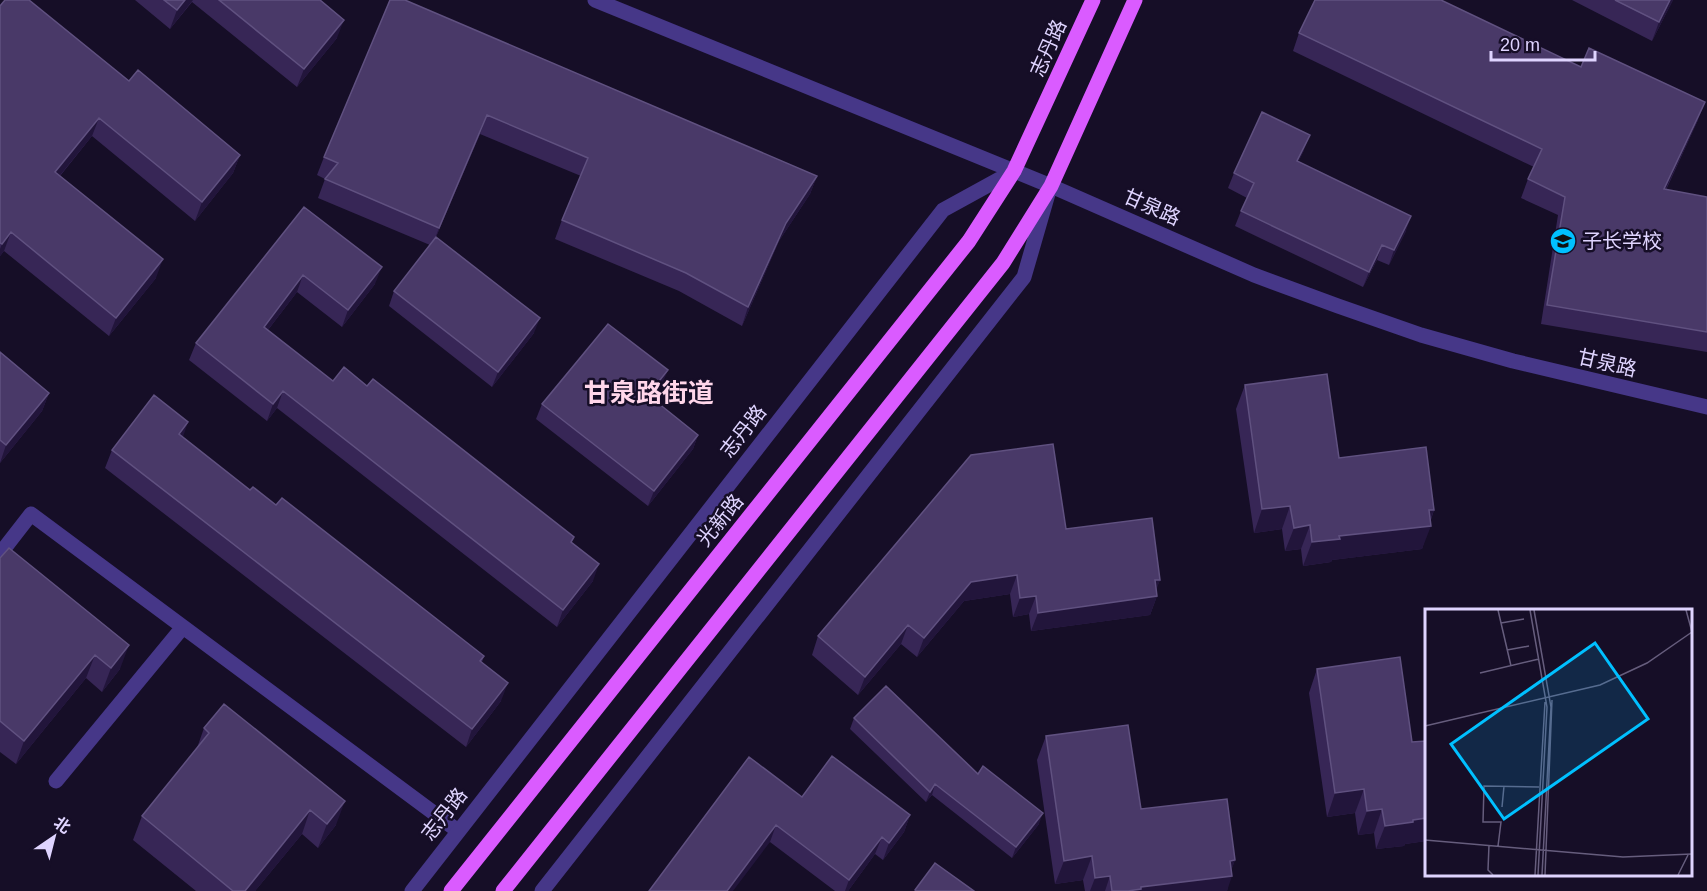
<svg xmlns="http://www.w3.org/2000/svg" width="1707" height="891" font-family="Helvetica,'Noto Sans SC',sans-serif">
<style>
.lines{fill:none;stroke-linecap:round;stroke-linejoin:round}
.lane{stroke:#463788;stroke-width:15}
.street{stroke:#463788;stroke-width:15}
.primary{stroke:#da5bff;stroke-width:15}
.wall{fill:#372656}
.shaded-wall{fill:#22153b}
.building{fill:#493968;stroke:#605180;stroke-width:1.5}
.labels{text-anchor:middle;stroke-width:5;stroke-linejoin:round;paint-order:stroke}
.street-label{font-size:20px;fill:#dfd4ff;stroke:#160e27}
.poi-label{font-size:20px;fill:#dfd4ff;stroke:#160e27;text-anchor:start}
.district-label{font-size:26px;font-weight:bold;fill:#ffd6ea;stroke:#160e27}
.inset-road{fill:none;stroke:#665d7d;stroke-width:1.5}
.view{fill:#00c0ff;fill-opacity:0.15;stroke:#00c0ff;stroke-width:3}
.inset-edge{fill:none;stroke:#dfd4ff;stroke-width:3}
</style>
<rect width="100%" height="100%" fill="#160e27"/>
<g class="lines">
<!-- lane -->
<path class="lane" d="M0 554 31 514 458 831
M56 781 183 627"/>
<!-- street -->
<path class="street" d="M595 0 1051 186 1254 275 1338 306 1421 335 1513 361 1707 407
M412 891 943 210 1014 171
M542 891 1024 277 1048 194"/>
<!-- primary -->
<path class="primary" d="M451 891 969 241 1014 171 1093 0
M503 891 1003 263 1051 186 1135 0"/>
</g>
<!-- wall -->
<path class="wall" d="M135 0H320L337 38 297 87 192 2 170 29Z
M390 0 817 176 810 194 779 241 742 326 679 291 555 239 562 220 581 176 480 134 436 237 534 333 492 387 389 306 394 291 430 245 318 198 325 179 317 175 324 157Z
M1572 0H1673L1652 41Z
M0 6 129 81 240 155 233 173 195 221 92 136 60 176 156 278 109 336 4 251 0 256Z
M1299 33 1581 67 1698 120 1666 190 1707 197V352L1541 324 1558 215 1521 198 1528 179 1534 167 1293 51Z
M1304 150 1298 162 1406 231 1389 265 1377 260 1363 287 1235 226 1241 211 1247 198 1228 188 1234 173Z
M304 207 375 284 342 327 297 292 268 330 333 381 572 543 593 581 557 627 277 408 267 421 189 360 196 343Z
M0 352 49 393 42 411 0 463Z
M662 385 652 398 698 435 693 449 648 506 536 419 542 404Z
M1245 385 1339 458 1434 510 1422 549 1332 560 1331 562 1303 566 1301 549 1285 551 1282 529 1254 533 1236 409Z
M183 437 250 490 276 505 484 656 482 662 501 701 466 747 105 468 112 450Z
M1066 529 1160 580 1156 589 1157 596 1150 615 1031 631 1029 614 1013 617 1010 594 964 601 917 657 901 644 858 695 812 655 818 636Z
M0 558 120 669 102 692 86 678 16 764 0 752Z
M1317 669 1412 742 1426 741V841L1405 844 1404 846 1376 849 1374 833 1358 835 1355 813 1327 817 1309 693Z
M854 718 978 774 1039 824 1012 858 932 795 926 802 850 729Z
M204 728 336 825 318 848 302 834 255 891H196L133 840 142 816 197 748Z
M1046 736 1141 809 1235 860 1231 870 1227 891H1085L1083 880 1055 884 1037 760Z
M802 797 910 815 904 832 883 860 875 854 848 891H835L770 842 649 891Z"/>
<!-- shaded-wall -->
<path class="shaded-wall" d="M185 0H193L170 29 177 10Z
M1670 0H1673L1652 41 1659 22Z
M344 20 337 38 297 87 304 69Z
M1705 102 1698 120 1657 208 1664 189Z
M487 115 480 134 432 246 439 228Z
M99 118 92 136 48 190 55 172Z
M1310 135 1304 150 1292 176 1297 161Z
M240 155 233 173 195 221 202 202Z
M817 176 810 194 779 241 742 326 748 307 786 223Z
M1411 216 1406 231 1389 265 1394 250Z
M11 232 4 251 0 256V249L2 244Z
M1382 245 1377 260 1363 287 1369 272Z
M163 259 156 278 109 336 116 318Z
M382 267 375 284 342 327 348 310Z
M303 275 297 292 257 344 264 327Z
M540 318 534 333 492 387 498 372Z
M668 370 662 385 642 410 648 395Z
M283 391 277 408 267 421 273 404Z
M49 393 42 411 0 463 6 445Z
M188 422 182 440 179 434Z
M698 435 693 449 648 506 654 491Z
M1290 506 1282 529 1254 533 1262 509Z
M1429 510H1434L1428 526H1431L1422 549 1332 560 1331 562 1303 566 1312 542Z
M1310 525 1301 549 1285 551 1294 528Z
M599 564 593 581 557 627 563 610Z
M1017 575 1010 594 964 601 917 657 924 638 971 582Z
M1155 580H1160L1154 596H1157L1150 615 1031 631 1038 613Z
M1036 596 1029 614 1013 617 1020 598Z
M908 625 901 644 858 695 865 677Z
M129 645 120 669 102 692 111 668Z
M95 655 86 678 16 764 24 741Z
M508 683 501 701 466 747 472 729Z
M935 784 932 795 926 802 930 792Z
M1364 789 1355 813 1327 817 1335 793Z
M345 801 336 825 318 848 327 824Z
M1382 809 1374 833 1358 835 1367 811Z
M310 810 302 834 255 891H245Z
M1043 813 1039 824 1012 858 1016 847Z
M910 815 904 832 883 860 889 843Z
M1426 818V841L1405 844 1404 846 1376 849 1385 826 1413 820Z
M776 825 770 842 733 891H727Z
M882 837 875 854 848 891H845L849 880Z
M1092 856 1083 880 1055 884 1064 861Z
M1235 860 1229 877 1232 876 1227 891H1128Z
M1110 876 1105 891H1090L1095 878Z"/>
<!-- building -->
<path class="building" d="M5 0H29L129 81 138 70 240 155 202 202 99 118 55 172 163 259 116 318 11 232 2 244 0 243V6Z
M164 0H185L177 10Z
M219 0H320L344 20 304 69Z
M390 0H405L817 176 786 223 748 307 686 273 562 220 588 158 487 115 439 228 325 179 338 163 324 157Z
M1315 0H1441L1581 67 1589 48 1705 102 1664 189 1707 197V332L1547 305 1565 197 1528 179 1542 149 1299 33Z
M1615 0H1670L1659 22Z
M1262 112 1310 135 1297 161 1411 216 1394 250 1382 245 1369 272 1241 211 1254 183 1234 173Z
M304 207 382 267 348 310 303 275 264 327 333 381 344 367 367 386 373 379 574 537 571 542 599 564 563 610 283 391 273 404 196 343Z
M436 237 540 318 498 372 394 291Z
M608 324 668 370 648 395 698 435 654 491 542 404Z
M0 352 49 393 6 445 0 440Z
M1327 374 1339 458 1426 447 1434 510H1429L1431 526 1339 536 1340 539 1312 542 1310 525 1294 528 1290 506 1262 509 1245 385Z
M154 395 188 422 179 434 250 490 253 487 276 505 282 498 484 656 480 661 508 683 472 729 112 450Z
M1053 444 1066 529 1152 518 1160 580H1155L1157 596 1038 613 1036 596 1020 598 1017 575 971 582 924 638 908 625 865 677 818 636 971 455Z
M9 548 129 645 111 668 95 655 24 741 0 721V558Z
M1400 657 1412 742 1426 741V818L1413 820V822L1385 826 1382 809 1367 811 1364 789 1335 793 1317 669Z
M886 686 978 774 983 766 1043 813 1016 847 935 784 930 792 854 718Z
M224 704 345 801 327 824 310 810 245 891H233L142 816 209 733 204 728Z
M1128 725 1141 809 1227 799 1235 860 1230 861 1232 876 1141 887V889L1128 891H1112L1110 876 1095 878 1092 856 1064 861 1046 736Z
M832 756 910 815 889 843 882 837 849 880 776 825 727 891H649L749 757 802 797Z
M935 863 974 891H916L915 890Z"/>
<!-- icons -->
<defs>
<symbol id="school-disc" viewBox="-11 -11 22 22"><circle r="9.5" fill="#00c0ff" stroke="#160e27"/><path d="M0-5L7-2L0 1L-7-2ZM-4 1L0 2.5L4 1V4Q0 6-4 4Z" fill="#111"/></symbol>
</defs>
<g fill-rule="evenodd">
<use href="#school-disc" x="1548" y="226" width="30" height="30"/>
</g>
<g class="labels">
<!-- street labels -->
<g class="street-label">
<text transform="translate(1048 48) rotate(-66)" y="7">志丹路</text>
<text transform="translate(1152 207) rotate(24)" y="7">甘泉路</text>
<text transform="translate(1607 363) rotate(13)" y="7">甘泉路</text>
<text transform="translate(743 431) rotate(-52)" y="7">志丹路</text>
<text transform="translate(720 520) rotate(-51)" y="7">光新路</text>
<text transform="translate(444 814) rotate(-52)" y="7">志丹路</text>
</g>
<!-- poi labels -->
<g class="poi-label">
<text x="1582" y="248">子长学校</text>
</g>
<!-- district labels -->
<g class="district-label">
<text x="649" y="402">甘泉路街道</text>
</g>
</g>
<!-- overview -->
<g transform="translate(1425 609)">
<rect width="267" height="267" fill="#160e27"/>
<path class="inset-road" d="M73 1 86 57M105 1 122 98 113 266M109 1 126 98 117 266M261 1 267 23M76 14 99 10M82 41 104 37M55 64 114 50M0 117 175 76 222 54 267 23M77 198 79 177M0 231 198 248 267 245M64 236 63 261 68 266M73 237 76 213H58L59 177 114 178M110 266 120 93M120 266 127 91M253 266 263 246"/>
<path class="view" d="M170 34 223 110 79 210 26 135Z"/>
<rect width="267" height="267" class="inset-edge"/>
</g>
<!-- north arrow -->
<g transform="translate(54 837) rotate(35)" stroke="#160e27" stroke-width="4.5" paint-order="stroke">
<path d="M0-4.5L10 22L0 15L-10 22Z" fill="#dfd4ff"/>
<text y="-9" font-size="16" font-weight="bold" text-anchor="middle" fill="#dfd4ff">北</text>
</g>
<!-- scale -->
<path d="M1491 51v9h104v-9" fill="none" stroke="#dfd4ff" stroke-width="3"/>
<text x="1500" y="51" font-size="18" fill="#dfd4ff" stroke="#160e27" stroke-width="4.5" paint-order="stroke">20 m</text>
</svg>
